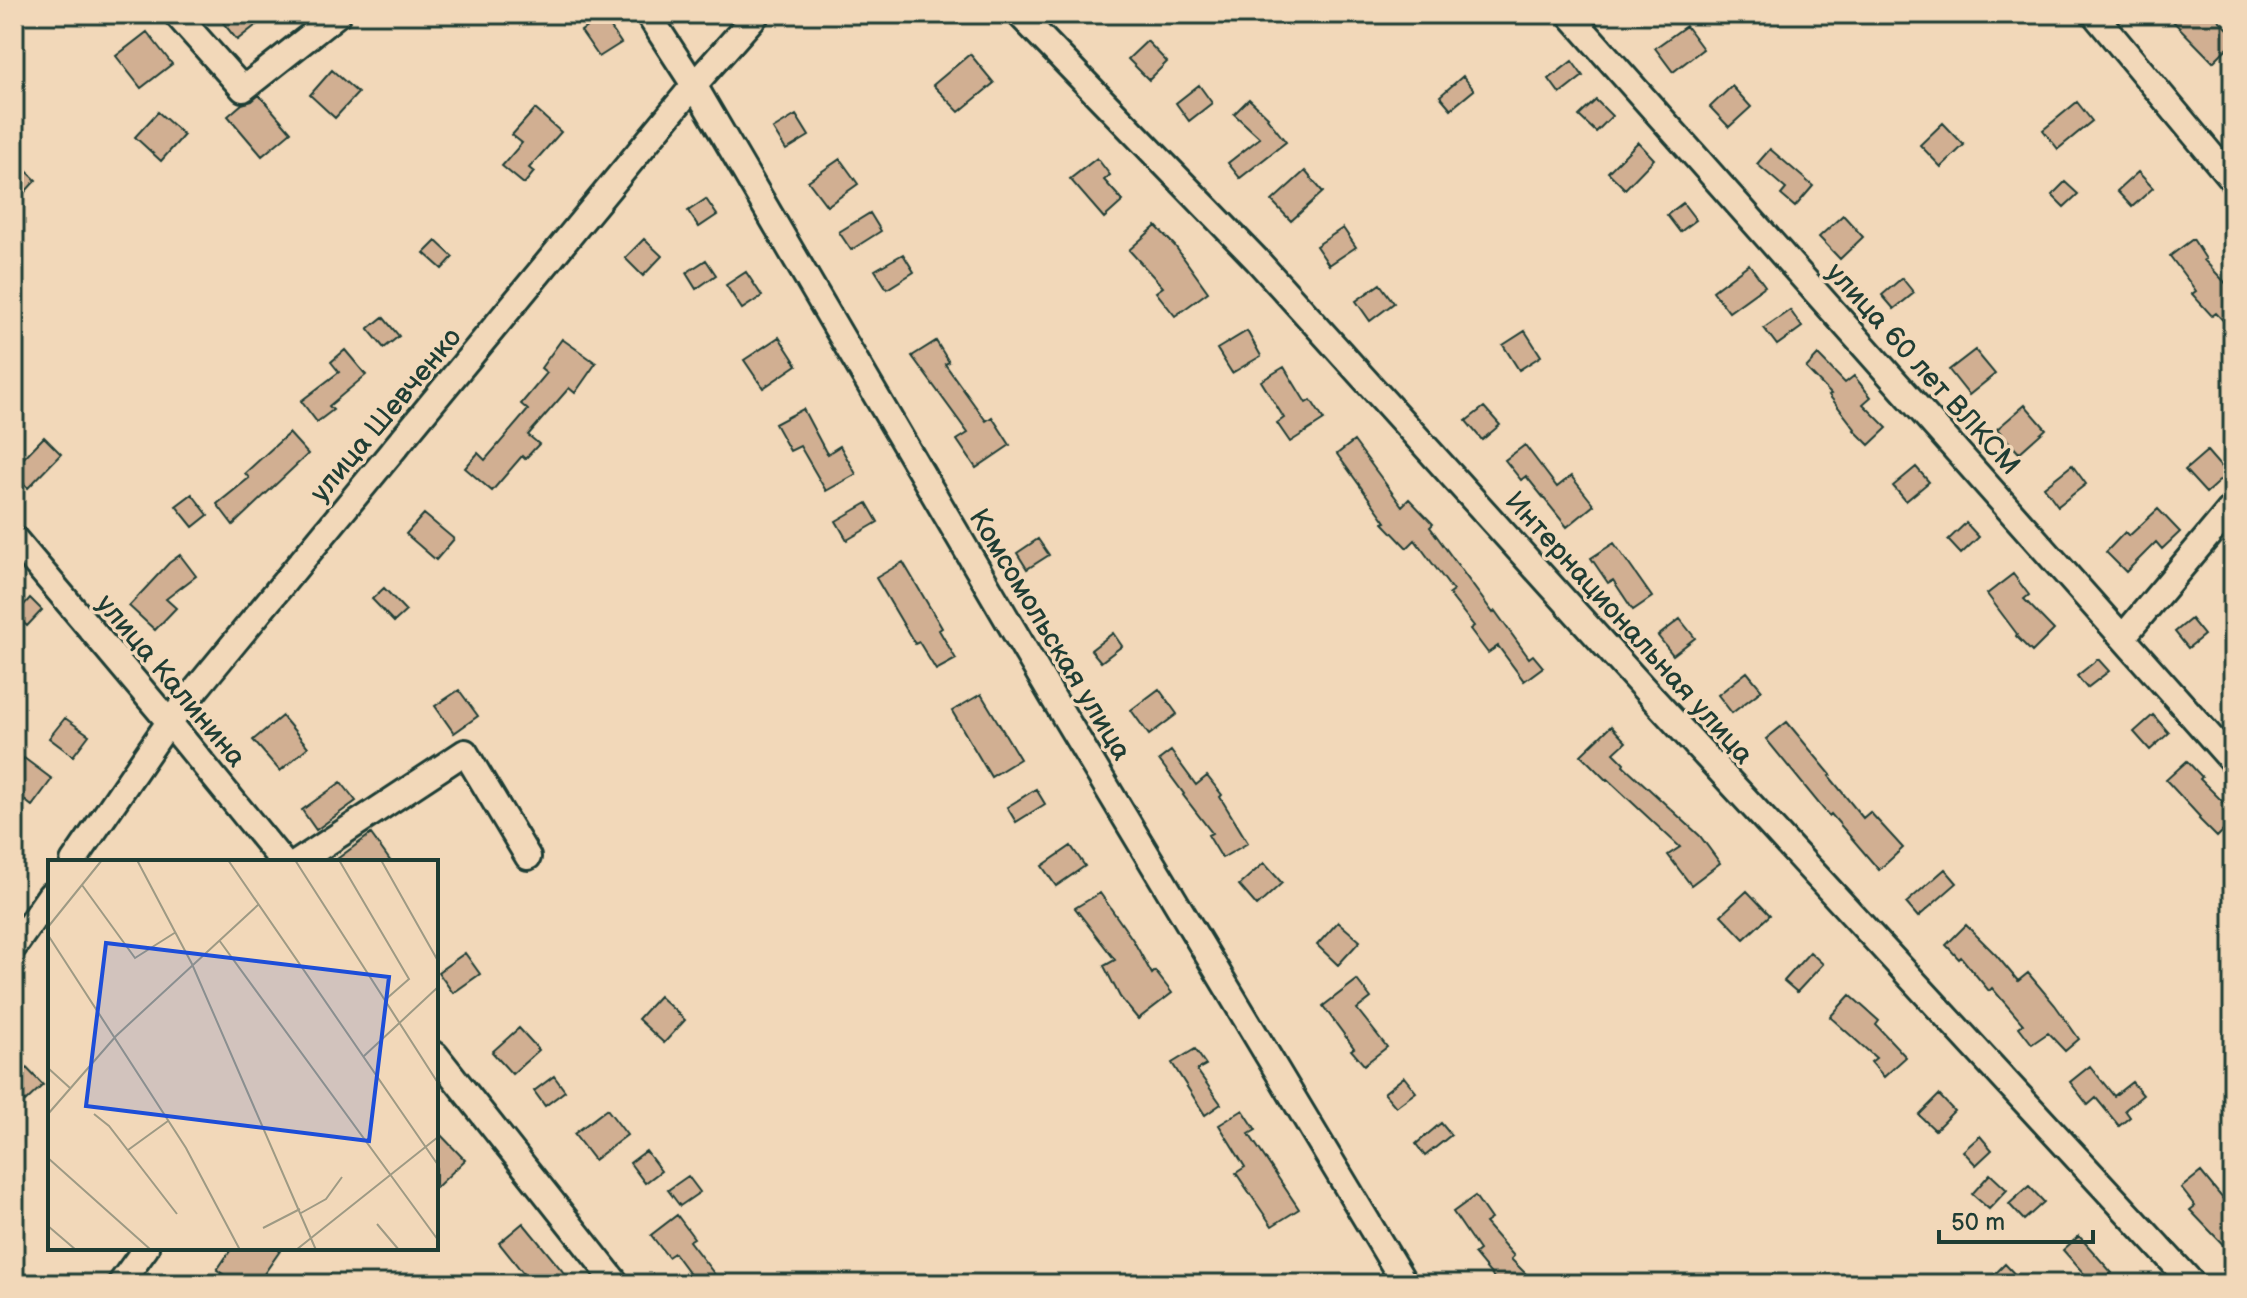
<svg xmlns="http://www.w3.org/2000/svg" width="2247" height="1298" font-family="'Balsamiq Sans',sans-serif">
<style>
.building{fill:#d1af92;stroke:#1f3d34;stroke-width:2}
.lines{fill:none;stroke-linecap:round;stroke-linejoin:round}
.minor-casing{stroke:#1f3d34;stroke-width:30}
.minor{stroke:#f2d8b9;stroke-width:24}
.labels{text-anchor:middle;stroke-width:7;stroke-linejoin:round;paint-order:stroke}
.street-label{font-size:28px;fill:#1f3d34;stroke:#f2d8b9}
.inset-road{fill:none;stroke:#9e9a84;stroke-width:2}
.view{fill:#1d4ed8;fill-opacity:0.15;stroke:#1d4ed8;stroke-width:4}
.inset-edge{fill:none;stroke:#1f3d34;stroke-width:4}
</style>
<rect width="100%" height="100%" fill="#f2d8b9"/>
<filter id="ink" filterUnits="userSpaceOnUse"><feTurbulence type="fractalNoise" baseFrequency=".0125" numOctaves="2"/><feDisplacementMap in="SourceGraphic" scale="16" xChannelSelector="R" yChannelSelector="G"/><feConvolveMatrix kernelMatrix="1 2 1 2 8 2 1 2 1" color-interpolation-filters="sRGB"/></filter>
<g filter="url(#ink)">
<!-- building -->
<path class="building" d="M216 14H270L237 40Z
M2166 14H2213L2233 34V42L2213 62Z
M603 16 621 43 599 57 581 31Z
M1686 26 1703 49 1673 72 1655 48Z
M147 32 172 64 141 88 116 56Z
M1147 41 1167 62 1149 80 1128 59Z
M970 54 994 83 959 112 933 85Z
M1572 61 1583 76 1560 94 1549 79Z
M332 70 358 93 335 118 310 95Z
M1463 76 1474 90 1451 109 1440 96Z
M1199 85 1212 103 1189 121 1176 103Z
M1732 86 1751 107 1729 127 1710 107Z
M259 95 291 132 262 156 228 116 242 104 252 101Z
M1249 99 1268 117 1267 118 1286 142 1240 178 1228 163 1260 138 1234 114Z
M1596 100 1612 116 1596 132 1579 116Z
M2077 102 2092 121 2058 149 2043 130Z
M535 109 561 132 529 168 534 172 524 184 502 166 522 143 512 135Z
M158 112 184 135 161 161 135 137Z
M796 115 809 136 786 150 773 129Z
M1943 123 1964 145 1941 167 1920 145Z
M1638 142 1654 159 1625 189 1608 172Z
M1770 149 1813 186 1795 207 1781 195 1786 189 1757 164Z
M1097 158 1110 175 1104 180 1123 201 1104 218 1070 179Z
M14 159 36 180 14 204Z
M840 159 858 184 827 206 808 181Z
M1305 171 1323 192 1291 221 1272 201Z
M2138 172 2153 188 2132 207 2117 191Z
M2065 182 2078 194 2064 207 2052 195Z
M706 199 717 215 699 227 688 211Z
M1683 203 1696 220 1680 232 1667 215Z
M870 213 881 231 851 250 839 232Z
M1843 215 1863 237 1840 259 1819 237Z
M1156 226 1175 246 1208 292 1175 316 1156 292 1163 287 1129 250Z
M1343 228 1356 247 1329 265 1316 246Z
M644 239 662 256 643 276 625 258Z
M2193 239 2206 259 2204 260 2233 291V331L2216 313 2212 316 2192 294 2196 291 2170 256Z
M436 241 453 257 442 269 424 253Z
M903 254 914 272 887 289 875 270Z
M706 260 716 275 696 289 686 273Z
M1749 264 1765 286 1729 312 1713 291Z
M746 272 762 296 742 309 726 285Z
M1902 278 1914 293 1894 309 1882 295Z
M1380 284 1394 303 1370 321 1356 301Z
M1790 310 1802 327 1777 345 1764 328Z
M383 317 399 336 384 348 368 329Z
M1247 331 1261 356 1232 373 1217 349Z
M1525 331 1541 356 1519 370 1503 345Z
M779 337 797 365 763 388 744 360Z
M562 339 596 363 575 393 569 388 528 435 539 444 525 459 522 456 492 491 465 468 478 453 485 460 528 410 521 404 547 373 541 368Z
M936 341 949 362 945 364 986 421 992 417 1010 445 976 468 957 440 968 433 912 356Z
M345 350 366 375 329 406 333 410 317 422 301 401 339 372 331 362Z
M1975 350 1995 374 1969 395 1949 370Z
M1818 355 1845 383 1854 376 1871 397 1863 404 1887 428 1869 445 1854 430 1855 429 1829 395 1831 394 1806 368Z
M1284 367 1306 403 1311 400 1324 420 1290 442 1277 423 1284 418 1261 381Z
M2025 405 2046 429 2019 453 1997 429Z
M1484 407 1500 425 1482 440 1466 421Z
M803 409 827 454 840 446 856 474 826 491 800 446 790 451 775 424Z
M289 433 308 454 233 525 217 504 249 478 245 473Z
M44 437 61 454 28 488 14 474V468Z
M1354 441 1402 506 1409 499 1433 524 1430 527 1493 613 1495 611 1529 658 1533 655 1543 667 1524 681 1498 646 1488 653 1470 629 1474 626 1449 594 1453 591 1415 540 1407 548 1383 523 1386 522 1337 454Z
M1525 445 1557 487 1571 476 1594 505 1567 527 1526 476 1521 480 1505 460Z
M2207 451 2227 474 2206 493 2185 470Z
M2072 465 2086 484 2058 506 2044 487Z
M1916 467 1929 482 1906 501 1893 486Z
M192 494 208 515 193 527 176 506Z
M867 503 878 522 847 540 836 521Z
M2158 509 2180 532 2162 549 2156 542 2126 572 2106 552 2125 532 2129 536Z
M424 514 454 539 436 560 406 534Z
M1966 523 1979 537 1961 554 1948 540Z
M1038 539 1049 555 1027 569 1017 553Z
M1614 543 1652 597 1633 610 1613 580 1608 583 1591 558Z
M180 555 196 576 166 599 176 608 155 630 129 606 169 563Z
M903 562 942 628 939 630 956 659 936 670 919 642 915 644 876 578Z
M2013 574 2029 595 2024 599 2054 630 2032 652 2016 636 2017 634 1987 594Z
M384 588 406 611 394 622 372 599Z
M30 598 42 610 27 626 15 615Z
M1680 619 1695 638 1673 655 1658 636Z
M2191 619 2204 635 2188 648 2175 632Z
M1113 633 1122 646 1101 662 1091 650Z
M2098 659 2109 671 2087 688 2077 676Z
M1747 672 1762 690 1732 713 1718 695Z
M1159 689 1177 714 1149 735 1131 710Z
M459 690 478 716 454 733 435 706Z
M981 694 1020 759 991 777 952 711Z
M2153 715 2169 733 2150 750 2134 732Z
M282 716 308 747 280 771 253 740Z
M65 718 89 735 73 756 49 738Z
M1787 722 1831 775 1829 776 1863 818 1870 812 1903 848 1879 870 1831 814 1829 816 1766 739Z
M1611 726 1626 742 1614 753 1624 763 1623 765 1700 836 1720 863 1691 885 1668 855 1680 847 1607 779 1606 780 1581 755Z
M1171 751 1196 785 1207 776 1222 795 1220 797 1248 843 1222 858 1208 835 1212 833 1183 795 1184 794 1159 760Z
M24 758 52 779 32 806 14 792V771Z
M2187 761 2202 777 2200 779 2233 812V821L2217 837 2199 819 2200 817 2166 780Z
M341 782 356 801 316 830 302 810Z
M1036 789 1045 804 1016 822 1007 807Z
M371 834 391 862H333Z
M1071 846 1085 866 1056 886 1042 866Z
M1264 863 1282 883 1257 906 1239 885Z
M1945 869 1957 883 1918 917 1906 903Z
M1747 891 1770 915 1744 939 1721 915Z
M1100 893 1133 940 1152 974 1155 971 1172 993 1138 1019 1120 997 1104 966 1115 960 1075 908Z
M1338 922 1360 941 1338 965 1317 945Z
M1966 925 1996 955 2018 981 2028 973 2055 1005 2079 1039 2065 1051 2048 1033 2032 1044 2019 1027 2023 1024 1992 988 1989 991 1961 957 1959 959 1946 945Z
M1810 952 1823 964 1797 992 1784 981Z
M465 953 480 974 453 993 438 972Z
M1357 980 1371 998 1357 1009 1387 1047 1364 1065 1351 1050 1354 1048 1323 1006Z
M1850 995 1879 1021 1876 1025 1906 1057 1884 1077 1871 1062 1876 1058 1830 1017Z
M659 996 685 1020 664 1043 638 1019Z
M519 1028 539 1050 512 1074 492 1052Z
M1195 1049 1206 1065 1197 1070 1221 1104 1205 1115 1172 1063Z
M14 1055 43 1085 25 1102 14 1090Z
M2090 1066 2114 1096 2132 1082 2143 1095 2125 1110 2130 1117 2119 1126 2096 1098 2088 1105 2070 1082Z
M554 1076 565 1091 545 1106 534 1091Z
M1404 1077 1416 1092 1396 1107 1384 1093Z
M1939 1095 1954 1111 1935 1130 1919 1115Z
M607 1109 627 1135 594 1160 574 1134Z
M1243 1110 1256 1130 1249 1134 1299 1209 1272 1226 1236 1173 1245 1167 1219 1125Z
M1441 1123 1451 1135 1425 1156 1416 1144Z
M436 1130 465 1160 436 1188Z
M1980 1136 1992 1150 1976 1165 1963 1151Z
M646 1151 661 1171 645 1183 630 1163Z
M2201 1172 2233 1211V1255L2190 1210 2195 1206 2181 1188Z
M1990 1174 2007 1190 1989 1209 1972 1194Z
M688 1176 700 1192 680 1206 668 1190Z
M2029 1186 2044 1202 2024 1220 2009 1204Z
M1475 1196 1491 1219 1485 1223 1514 1256 1511 1259 1536 1284H1499L1474 1254 1479 1250 1453 1212Z
M677 1215 694 1238 689 1241 716 1276 705 1284H697L674 1253 668 1257 651 1235Z
M523 1223 573 1284H532L499 1243Z
M2079 1236 2112 1273 2099 1284H2093L2063 1250Z
M232 1248H282L257 1284H238L217 1270Z
M2005 1264 2024 1284H1985Z"/>
<g class="lines">
<defs>
<path id="minor" d="M176 14 243 89 338 14
M648 14 694 85 1052 696 1405 1284
M1019 14 1257 260 1648 693 2193 1284
M1569 14 2233 762
M2094 14 2233 181
M14 538 169 722 283 862
M2123 637 2233 506
M73 862 169 722 694 85 757 14
M298 862 465 752 528 857
M14 947 50 895
M436 1055 617 1284
M120 1284 146 1248"/>
</defs>
<!-- minor casing -->
<use href="#minor" class="minor-casing"/>
<!-- minor -->
<use href="#minor" class="minor"/>
</g>
</g>
<g class="labels">
<!-- street labels -->
<g class="street-label">
<text transform="translate(1924 368) rotate(48)" y="10">улица 60 лет ВЛКСМ</text>
<text transform="translate(385 414) rotate(-50)" y="10">улица Шевченко</text>
<text transform="translate(1630 627) rotate(48)" y="10">Интернациональная улица</text>
<text transform="translate(1051 634) rotate(59)" y="10">Комсомольская улица</text>
<text transform="translate(172 680) rotate(50)" y="10">улица Калинина</text>
</g>
</g>
<!-- overview -->
<g transform="translate(48 860)">
<rect width="390" height="390" fill="#f2d8b9"/>
<path class="inset-road" d="M89 0 144 104 268 390M180 0 390 305M247 0 390 223M291 0 361 119 337 140M333 0 390 101M34 25 87 98 128 72M0 67 54 0M0 75 138 288 192 390M171 80 390 380M316 196 390 127M0 208 22 228M0 254 68 176 211 44M46 254 61 266 129 354M80 290 120 261M0 298 103 390M253 353 278 339 294 317M329 364 351 390M0 366 28 390M215 368 252 349M248 390 390 277"/>
<path class="view" d="M58 83 341 117 321 281 38 246Z"/>
<rect width="390" height="390" class="inset-edge"/>
</g>
<!-- margin -->
<rect width="2247" height="1298" fill="none" stroke="#f2d8b9" stroke-width="48"/>
<rect x="24" y="24" width="2199" height="1250" fill="none" stroke="#1f3d34" stroke-width="3" filter="url(#ink)"/>
<!-- scale -->
<path d="M1939 1230v12h154v-12" fill="none" stroke="#1f3d34" stroke-width="4"/>
<text x="1951" y="1230" font-size="24" fill="#1f3d34" stroke="#f2d8b9" stroke-width="6" paint-order="stroke">50 m</text>
</svg>
